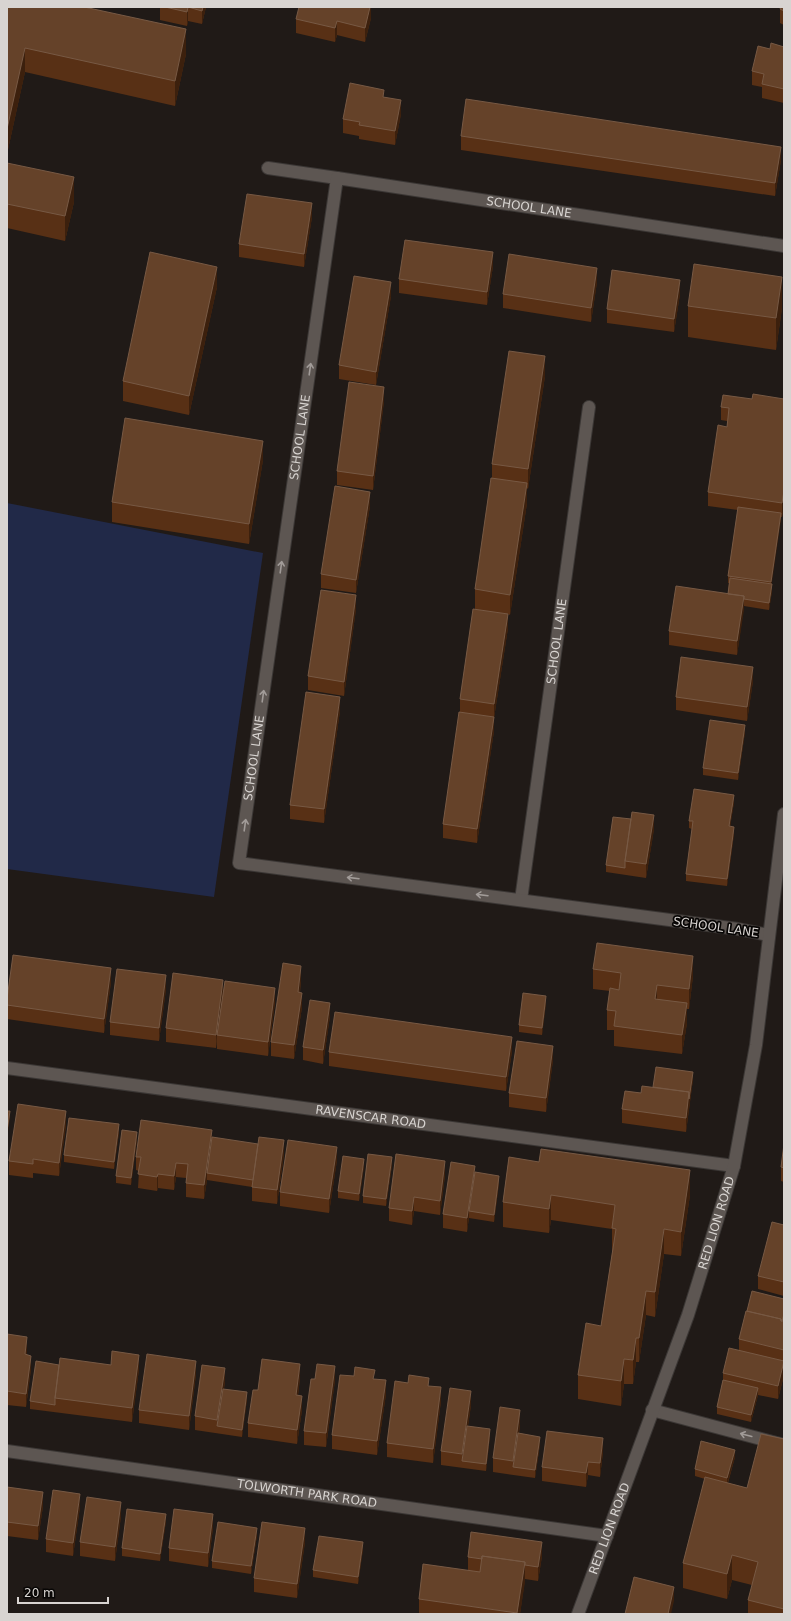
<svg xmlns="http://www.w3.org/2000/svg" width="791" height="1621" font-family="'DejaVu Sans',sans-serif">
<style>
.green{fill:#212948}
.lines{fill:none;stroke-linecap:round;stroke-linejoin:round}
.lane-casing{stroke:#3b3735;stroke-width:14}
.street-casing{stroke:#3b3735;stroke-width:14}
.secondary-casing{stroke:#3b3735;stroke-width:14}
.lane{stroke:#5d5652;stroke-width:12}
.street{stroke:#5d5652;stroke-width:12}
.secondary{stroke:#5d5652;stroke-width:12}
.wall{fill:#583015}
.shaded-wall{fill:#3c200d}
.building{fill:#654229;stroke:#775944}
.oneway{stroke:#a19b98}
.labels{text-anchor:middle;stroke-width:3.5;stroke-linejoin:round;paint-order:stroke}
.street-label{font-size:12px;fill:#d8d4d1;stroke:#080605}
</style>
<rect width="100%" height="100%" fill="#201a17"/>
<!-- green -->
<path class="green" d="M7 503 263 553 214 897 7 869Z"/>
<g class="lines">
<defs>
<path id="lane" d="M268 168 337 178
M652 1410 784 1445"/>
<g id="street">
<path id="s1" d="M521 900 589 407"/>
<path id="s2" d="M769 935 738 929 239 863 337 178 784 246"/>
<path id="s3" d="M7 1068 734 1166"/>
<path id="s4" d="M7 1451 607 1536"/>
</g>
<g id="secondary">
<path id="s5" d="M578 1614 688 1315 734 1166 756 1045 784 814"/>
</g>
</defs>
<!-- lane casing -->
<use href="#lane" class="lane-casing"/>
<!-- street casing -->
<use href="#street" class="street-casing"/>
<!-- secondary casing -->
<use href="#secondary" class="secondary-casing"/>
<!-- lane -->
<use href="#lane" class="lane"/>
<!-- street -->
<use href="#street" class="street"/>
<!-- secondary -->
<use href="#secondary" class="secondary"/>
</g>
<!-- wall -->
<path class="wall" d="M7 7 186 54 175 106 25 72 7 154Z
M160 7H206L202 24 188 21 187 26 160 20Z
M371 7V18L365 42 337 35 335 42 296 33V19Z
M784 7V25L780 23V9Z
M784 47V103L762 98V87L752 85V71L770 49Z
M384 97 401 114 395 145 359 139V136L343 133V119Z
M461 136 781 160 775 196 461 150Z
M7 163 74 202 65 241 7 228Z
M312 217 304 267 239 257V244Z
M493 266 487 305 399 293V279Z
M597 282 591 322 503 308V294Z
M217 287 189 415 123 401V381Z
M680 294 674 332 607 323V309Z
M391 296 376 385 339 379V365Z
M688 306 782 308 776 350 688 337Z
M545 376 528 489 527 488V503L510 615 508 614V628L494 718V731L477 843 443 838V824L460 712V699L475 609V589L492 478V464Z
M752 399H784V505L782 517H781L771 584 772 591 769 610 744 606 737 655 669 645V631L728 594 729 583H728V576L738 510 708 506V492L727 427V421L721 420V407Z
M384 401 373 490 337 485V471Z
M263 460 249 544 112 522V502Z
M370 506 356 593 321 588V574Z
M356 609 344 696 308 690V676Z
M753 681 747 721 676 710V697Z
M340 711 324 823 290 819V805Z
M745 732 738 780 703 775V768Z
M734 802 730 827 734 834 727 886 686 881V874L692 829 689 828V821Z
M654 829 646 878 606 872V865Z
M593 969 693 976 689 1009H687V1023L682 1054 614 1046V1030H607V1010L610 991 593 989Z
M301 980 300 993 302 1007 294 1059 271 1056V1042Z
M111 982 104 1033 7 1019V999Z
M166 989 159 1041 110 1035V1022Z
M223 992 275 1002 268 1056 217 1049V1041L216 1048 166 1042V1028Z
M546 1003 542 1035 519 1032V1025Z
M330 1016 323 1064 303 1060V1047Z
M512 1051 506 1091 329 1066V1052Z
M553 1060 546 1112 509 1107V1093Z
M693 1079 686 1132 622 1123V1109L653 1087Z
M66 1125 59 1176 33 1173V1178L9 1175V1161Z
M119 1132 114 1169 64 1162V1155Z
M212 1137 284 1154 277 1204 252 1201V1187L207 1180 204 1199 186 1197V1178L176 1177 174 1190 158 1188 157 1191 138 1188 139 1171 136 1170V1157Z
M137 1139 131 1185 116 1183V1176Z
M784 1144V1182L781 1181V1167Z
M509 1157 690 1195 681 1256 664 1254 655 1317 646 1315 639 1362H636L633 1384H624L621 1406 578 1399V1375L601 1326 612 1253V1229L551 1220 549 1233 503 1227V1202Z
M337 1160 329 1213 280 1206V1192Z
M392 1165 386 1206 363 1203V1196Z
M364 1166 359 1201 338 1198V1191Z
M475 1172 499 1183 494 1222 469 1218V1217L467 1232 443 1228V1214Z
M445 1175 440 1215 414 1211 412 1225 389 1221V1208Z
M784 1225V1296L758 1289V1276Z
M784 1299V1375L778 1399 758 1395 751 1422 717 1414V1407L723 1380V1373L739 1350V1339L747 1311Z
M7 1334 27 1351 26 1355 31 1369 26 1407 7 1405Z
M59 1365 139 1369 132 1422 30 1409V1401Z
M196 1374 189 1430 139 1423V1410Z
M354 1376 375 1379 386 1394 377 1455 332 1449V1435Z
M300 1378 298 1396 302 1410 297 1444 248 1437V1423L258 1390Z
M315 1379 335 1380 326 1447 304 1445V1431Z
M225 1381 224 1389 247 1399 242 1437 195 1430V1416Z
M408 1383 429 1386 441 1401 433 1463 387 1457V1443Z
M471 1405 468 1426 490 1436 486 1471 441 1465V1451Z
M520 1424 519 1434 540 1444 535 1478 493 1472V1458Z
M784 1439V1614H748V1600L752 1585 732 1580 727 1599 683 1588V1563L705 1479 695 1476V1469L735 1457 728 1483 747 1488Z
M603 1452 600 1477 588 1475 586 1487 542 1481V1467Z
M7 1487 43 1506 38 1540 7 1536Z
M80 1507 73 1556 46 1552V1539Z
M121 1516 115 1561 80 1556V1542Z
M166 1521 160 1561 122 1556V1548Z
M213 1528 208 1567 169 1561V1548Z
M257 1535 251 1574 212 1568V1561Z
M305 1542 297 1598 254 1592V1578Z
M363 1549 358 1584 313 1577V1570Z
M542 1556 538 1581 525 1579 520 1614H419V1599L468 1570V1557Z"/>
<!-- shaded-wall -->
<path class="shaded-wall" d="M188 7V21L187 26V12Z
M203 7H206L202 24V11Z
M370 7H371V18L365 42V28Z
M337 21V35L335 42V28Z
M186 29V54L175 106V81Z
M25 48V72L7 154V129Z
M401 100V114L395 145V131Z
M781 147V160L775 196V183Z
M74 177V202L65 241V216Z
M312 203V217L304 267V254Z
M493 252V266L487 305V292Z
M217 267V287L189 415V396Z
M597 268V282L591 322V308Z
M782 277V308L776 350V318Z
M680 280V294L674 332V319Z
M391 282V296L376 385V372Z
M545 356V376L528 489V469Z
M384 387V401L373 490V476Z
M263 441V460L249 544V524Z
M527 483V503L510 615V595Z
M784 491V505L782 517V503Z
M370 492V506L356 593V580Z
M781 513V520L771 589V582Z
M772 584V591L769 610V603Z
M356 595V609L344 696V682Z
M744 596V610L737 655V641Z
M508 614V628L494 718V704Z
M753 667V681L747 721V707Z
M340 697V711L324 823V809Z
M494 717V731L477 843V829Z
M745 725V732L738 780V773Z
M734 795V802L729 834V826Z
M654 815V829L646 878V864Z
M734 827V834L727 886V879Z
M693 956V976L689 1009V989Z
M301 966V980L298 1006V992Z
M111 968V982L104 1033V1019Z
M166 975V989L159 1041V1028Z
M223 980V994L217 1035 216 1048V1035Z
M657 985V1005L655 999Z
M275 988V1002L268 1056V1042Z
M302 993V1007L294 1059V1045Z
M546 996V1003L542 1035V1028Z
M330 1003V1016L323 1064V1050Z
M687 1003V1023L682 1054V1035Z
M512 1037V1051L506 1091V1077Z
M553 1046V1060L546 1112V1098Z
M693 1072V1079L686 1132V1118L689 1092Z
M10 1111V1118L7 1138V1131Z
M66 1111V1125L59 1176V1163Z
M119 1124V1132L114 1169V1162Z
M212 1130V1144L207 1173V1180L204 1199V1185Z
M137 1132V1139L131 1185V1178Z
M284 1140V1154L277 1204V1190Z
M337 1147V1160L329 1213V1199Z
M392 1157V1165L386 1206V1199Z
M364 1159V1166L359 1201V1194Z
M445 1161V1175L440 1215V1201Z
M176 1163V1177L174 1190V1176Z
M475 1166V1179L469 1211V1217L467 1232V1218Z
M690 1170V1195L681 1256V1232Z
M158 1174V1188L157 1191V1177Z
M499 1176V1183L494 1222V1215Z
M551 1195V1220L549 1233V1209Z
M414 1197V1211L412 1225V1211Z
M664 1229V1254L655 1317V1292Z
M646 1291V1315L639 1362V1338Z
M27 1337V1351L25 1368V1354Z
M636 1338V1362L633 1384V1360Z
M139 1355V1369L132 1422V1408Z
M31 1356V1369L26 1407V1394Z
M624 1359V1384L621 1406V1381Z
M196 1361V1374L189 1430V1416Z
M784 1361V1375L778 1399V1386Z
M300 1364V1378L296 1409V1395Z
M335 1366V1380L326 1447V1433Z
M225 1368V1381L218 1427 217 1426V1420Z
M386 1380V1394L377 1455V1441Z
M441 1387V1401L433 1463V1449Z
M758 1388V1395L751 1422V1415Z
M471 1391V1405L463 1461H462V1454Z
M247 1392V1399L242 1437V1430Z
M302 1396V1410L297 1444V1430Z
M520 1410V1424L514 1468 513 1467V1461Z
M490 1429V1436L486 1471V1464Z
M540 1437V1444L535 1478V1470Z
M603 1438V1452L600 1477V1463Z
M735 1450V1457L727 1485V1478Z
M588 1462V1475L586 1487V1473Z
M43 1492V1506L38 1540V1526Z
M80 1494V1507L73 1556V1543Z
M121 1502V1516L115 1561V1547Z
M166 1514V1521L160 1561V1554Z
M213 1514V1528L208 1567V1553Z
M257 1528V1535L251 1574V1566Z
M305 1528V1542L297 1598V1584Z
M363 1542V1549L358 1584V1577Z
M542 1542V1556L538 1581V1567Z
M732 1555V1580L727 1599V1574Z
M525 1562V1582L520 1614H517Z
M674 1587V1601L671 1614H668Z"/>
<!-- building -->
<path class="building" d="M7 7H84L186 29 175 81 25 48 7 129Z
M165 7H203L202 11 188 7 187 12Z
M299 7H370L365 28 337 21 335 28 296 19Z
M781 7H784V11L780 9Z
M771 43 784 47V89L762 84 764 74 752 71 758 46 770 49Z
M350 83 384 90 383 97 401 100 395 131 359 125 360 122 343 119Z
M466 99 781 147 775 183 461 136Z
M7 163 74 177 65 216 7 204Z
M247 194 312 203 304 254 239 244Z
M405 240 493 252 487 292 399 279Z
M150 252 217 267 189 396 123 381Z
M509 254 597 268 591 308 503 294Z
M694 264 782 277 776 318 688 306Z
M612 270 680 280 674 319 607 309Z
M354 276 391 282 376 372 339 365Z
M509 351 545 356 528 469 492 464Z
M349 382 384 387 373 476 337 471Z
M753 394 784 399V491L782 503 708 492 718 425 727 427 729 408 721 407 723 395 752 399Z
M125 418 263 441 249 524 112 502Z
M491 478 527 483 510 595 475 589Z
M335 486 370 492 356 580 321 574Z
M738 507 781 513 771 582 728 576Z
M730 578 772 584 769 603 744 599V596L728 594Z
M676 586 744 596 737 641 669 631Z
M321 590 356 595 344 682 308 676Z
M473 609 508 614 494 704 460 699Z
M681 657 753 667 747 707 676 697Z
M306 692 340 697 324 809 290 805Z
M459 712 494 717 477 829 443 824Z
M710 720 745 725 738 773 703 768Z
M694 789 734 795 729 826 734 827 727 879 686 874 693 821H689Z
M632 812 654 815 646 864 625 861Z
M613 817 631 819 625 861V868L606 865Z
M597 943 693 956 689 989 657 985 655 999 687 1003 682 1035 614 1026 616 1011 607 1010 610 988 619 990 621 973 593 969Z
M13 955 111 968 104 1019 7 1005V999Z
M283 963 301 966 298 992 302 993 294 1045 271 1042Z
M117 969 166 975 159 1028 110 1022Z
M173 973 223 980 216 1035 166 1028Z
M225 981 275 988 268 1042 217 1035Z
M523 993 546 996 542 1028 519 1025Z
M310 1000 330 1003 323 1050 303 1047Z
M335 1012 512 1037 506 1077 329 1052Z
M517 1041 553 1046 546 1098 509 1093Z
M656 1067 693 1072 689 1099V1092L653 1087Z
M642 1086 689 1092 686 1118 622 1109 625 1091 641 1093Z
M18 1104 66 1111 59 1163 33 1159V1164L9 1161Z
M7 1111H10L7 1131Z
M69 1118 119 1124 114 1162 64 1155Z
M141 1120 212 1130 204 1185 186 1183 188 1164 176 1163 174 1176 158 1174 157 1177 138 1174 141 1157H136Z
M122 1130 137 1132 131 1178 116 1176Z
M212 1137 258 1144 253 1180 207 1173Z
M259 1137 284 1140 277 1190 252 1187Z
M288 1140 337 1147 329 1199 280 1192Z
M784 1144V1168L781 1167Z
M541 1149 690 1170 681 1232 664 1229 655 1292 646 1291 639 1338H636L633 1360 624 1359 621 1381 578 1375 586 1323 601 1326 616 1229 612 1228 615 1205 551 1195 549 1209 503 1202 509 1157 539 1162Z
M368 1154 392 1157 386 1199 363 1196Z
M396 1154 445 1161 440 1201 414 1197 412 1211 389 1208Z
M343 1156 364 1159 359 1194 338 1191Z
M451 1162 475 1166 467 1218 443 1214Z
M475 1172 499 1176 494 1215 469 1211Z
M772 1222 784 1225V1282L758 1276Z
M752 1291 784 1299V1314L782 1321H781V1319L747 1311Z
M746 1311 781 1319V1321H784V1350L739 1339Z
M7 1334 27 1337 25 1354 31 1356 26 1394 7 1391Z
M729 1348 784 1361 778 1386 723 1373Z
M112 1351 139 1355 132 1408 55 1398 60 1358 111 1365Z
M147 1354 196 1361 189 1416 139 1410Z
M262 1359 300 1364 296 1395 302 1396 297 1430 248 1423 253 1390H258Z
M36 1361 59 1365 55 1398V1405L30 1401Z
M317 1364 335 1366 326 1433 304 1431 311 1379H315Z
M202 1365 225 1368 217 1420 195 1416Z
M355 1367 375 1370 373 1379 386 1380 377 1441 332 1435 340 1375 354 1376Z
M409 1375 429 1378 428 1386 441 1387 433 1449 387 1443 395 1381 408 1383Z
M723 1380 758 1388 751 1415 717 1407Z
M450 1388 471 1391 462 1454 441 1451Z
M223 1389 247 1392 242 1430 217 1426Z
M500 1407 520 1410 513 1461 493 1458Z
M467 1426 490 1429 486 1464 462 1461Z
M547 1431 603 1438 600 1463 588 1462 586 1473 542 1467Z
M518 1433 540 1437 535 1470 513 1467Z
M761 1434 784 1439V1609L748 1600 758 1562 732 1555 727 1574 683 1563 705 1477 747 1488Z
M701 1441 735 1450 727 1478 695 1469Z
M7 1487 43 1492 38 1526 7 1522Z
M53 1490 80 1494 73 1543 46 1539Z
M87 1497 121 1502 115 1547 80 1542Z
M127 1509 166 1514 160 1554 122 1548Z
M174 1509 213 1514 208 1553 169 1548Z
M218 1522 257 1528 251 1566 212 1561Z
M262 1522 305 1528 297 1584 254 1578Z
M471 1532 542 1542 538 1567 525 1565V1562L482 1556V1559L468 1557Z
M319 1536 363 1542 358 1577 313 1570Z
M482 1556 525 1562 517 1613 419 1599 423 1564 480 1572Z
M634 1577 674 1587 668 1614H625Z"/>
<!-- one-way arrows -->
<defs><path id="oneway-shaft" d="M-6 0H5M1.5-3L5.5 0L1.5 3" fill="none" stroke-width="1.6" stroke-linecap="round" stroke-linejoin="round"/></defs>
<g class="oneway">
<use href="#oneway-shaft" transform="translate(310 369) rotate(-82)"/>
<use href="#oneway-shaft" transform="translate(281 567) rotate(-82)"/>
<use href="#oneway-shaft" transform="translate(263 696) rotate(-82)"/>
<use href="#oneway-shaft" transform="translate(245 825) rotate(-82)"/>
<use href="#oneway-shaft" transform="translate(353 878) rotate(-173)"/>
<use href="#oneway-shaft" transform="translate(482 895) rotate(-173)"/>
<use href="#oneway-shaft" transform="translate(746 1435) rotate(-165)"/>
</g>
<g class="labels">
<!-- street labels -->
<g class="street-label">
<text dy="4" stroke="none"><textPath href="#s2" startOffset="1421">SCHOOL LANE</textPath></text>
<text dy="4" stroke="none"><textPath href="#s2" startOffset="965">SCHOOL LANE</textPath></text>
<text dy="4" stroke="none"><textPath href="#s1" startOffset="261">SCHOOL LANE</textPath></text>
<text dy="4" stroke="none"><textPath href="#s2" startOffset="641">SCHOOL LANE</textPath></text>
<text transform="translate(716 927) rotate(8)" y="4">SCHOOL LANE</text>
<text dy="4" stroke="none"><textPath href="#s3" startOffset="367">RAVENSCAR ROAD</textPath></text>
<text dy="4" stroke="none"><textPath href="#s5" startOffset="415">RED LION ROAD</textPath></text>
<text dy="4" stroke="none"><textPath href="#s4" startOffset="303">TOLWORTH PARK ROAD</textPath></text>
<text dy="4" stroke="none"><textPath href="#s5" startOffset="91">RED LION ROAD</textPath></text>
</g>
</g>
<!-- border -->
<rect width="791" height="1621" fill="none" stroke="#d8d4d1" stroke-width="16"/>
<!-- scale -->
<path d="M18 1597v6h90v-6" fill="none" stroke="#d8d4d1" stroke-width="2"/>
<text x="24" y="1597" font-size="12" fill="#d8d4d1" stroke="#080605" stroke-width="3" paint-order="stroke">20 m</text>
</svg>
